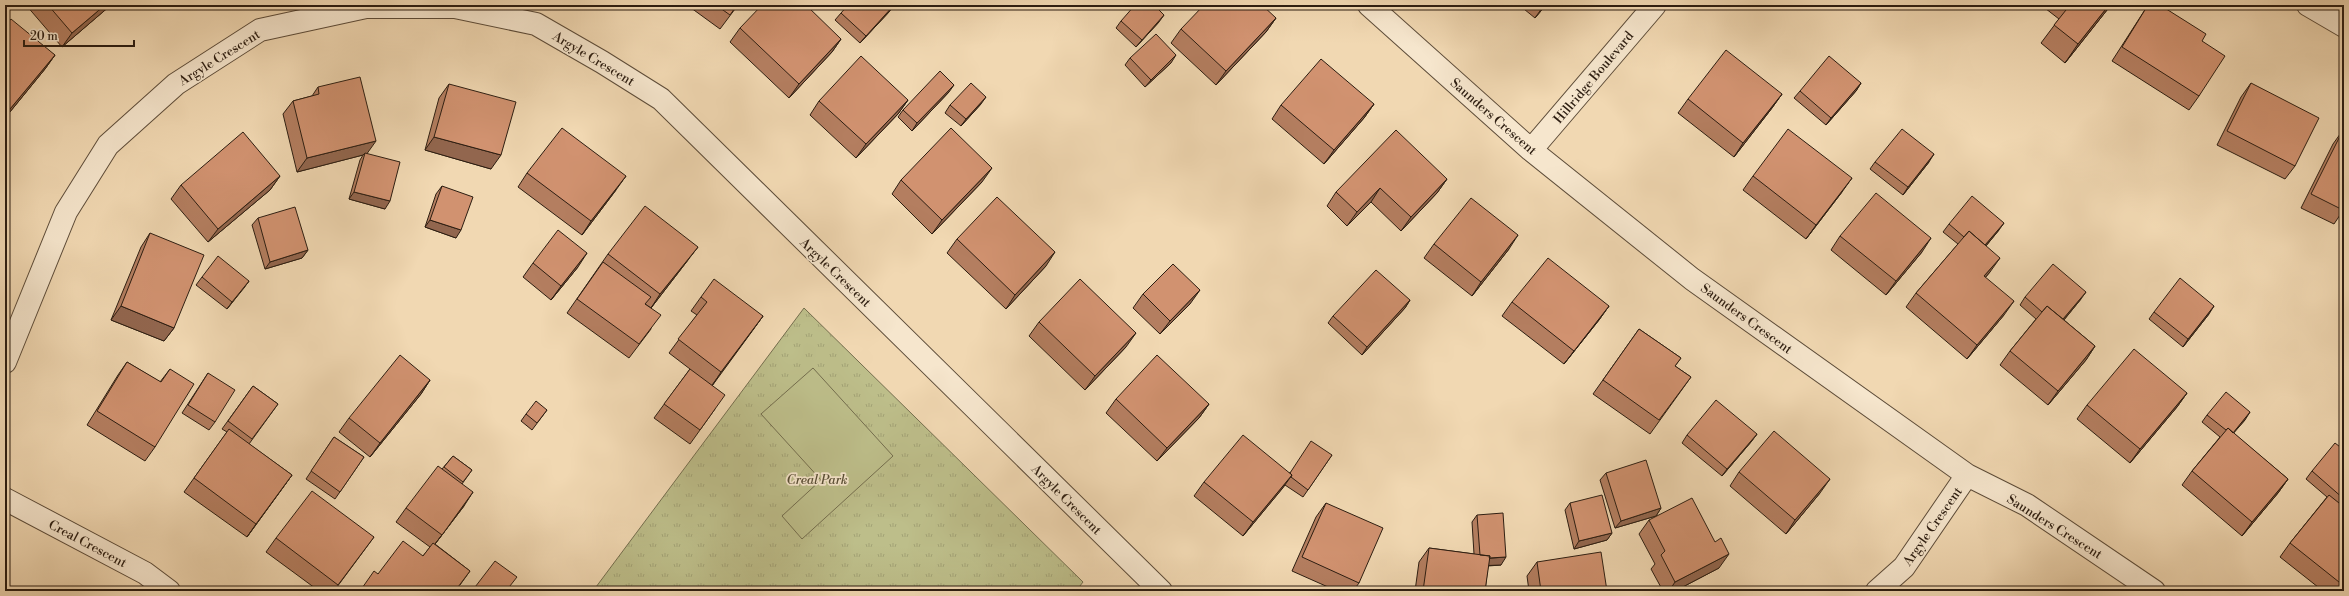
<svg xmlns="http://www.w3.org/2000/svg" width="2349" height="596" font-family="'Libre Bodoni',serif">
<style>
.park{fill:url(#park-tufts);stroke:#746e4e}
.garden{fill:#bdbe8a;stroke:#746e4e}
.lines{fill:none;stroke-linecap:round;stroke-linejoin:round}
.minor-casing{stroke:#5d4c39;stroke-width:24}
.minor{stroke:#f6e6cd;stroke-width:22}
.wall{fill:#b47e60;stroke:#2c1d11}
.shaded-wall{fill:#92664e;stroke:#2c1d11}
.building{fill:#d19270;stroke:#2c1d11}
.labels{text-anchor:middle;stroke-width:3.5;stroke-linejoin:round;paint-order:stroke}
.street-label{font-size:13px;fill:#2c1d11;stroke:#f6e6cd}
.park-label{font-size:13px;font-style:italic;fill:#584d35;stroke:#f6e6cd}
</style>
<defs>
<pattern id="park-tufts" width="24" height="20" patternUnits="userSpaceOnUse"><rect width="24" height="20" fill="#bdbe8a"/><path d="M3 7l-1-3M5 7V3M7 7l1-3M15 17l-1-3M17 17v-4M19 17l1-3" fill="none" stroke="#a3a376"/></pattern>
</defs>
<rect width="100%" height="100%" fill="#f1d8b2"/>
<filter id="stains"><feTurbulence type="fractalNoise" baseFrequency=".005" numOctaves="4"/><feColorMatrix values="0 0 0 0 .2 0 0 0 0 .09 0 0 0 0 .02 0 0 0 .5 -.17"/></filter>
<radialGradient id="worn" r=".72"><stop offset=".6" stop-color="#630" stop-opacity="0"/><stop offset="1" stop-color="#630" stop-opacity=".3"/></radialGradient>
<!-- park -->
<path class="park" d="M804 308 1083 582 1076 591H593Z"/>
<!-- garden -->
<path class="garden" d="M813 368 893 456 802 539 782 516 821 480 761 414Z"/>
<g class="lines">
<defs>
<path id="minor" d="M1369 5 1531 150 1692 279 1967 475 2027 505 2154 591
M2308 5 2344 26
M1531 150 1655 5
M5 362 66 212 108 145 176 84 260 30 366 7H455L536 24 602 62 661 99 1161 591
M5 499 145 573 169 591
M1877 591 1904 567 1967 475"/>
</defs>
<!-- minor casing -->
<use href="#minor" class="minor-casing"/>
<!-- minor -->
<use href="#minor" class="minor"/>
</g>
<!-- wall -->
<path class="wall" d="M26 5H111L62 47Z
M687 5H738L720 29Z
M894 5 889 12 860 43 835 20 841 13Z
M1519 5H1546L1535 18Z
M2041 5H2111L2065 63 2041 43 2059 19Z
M2148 5H2160L2202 41 2199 96 2189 110 2112 61Z
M1276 18 1266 32 1216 85 1171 43 1181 29Z
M1121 21 1159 22 1136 47 1116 28Z
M5 26 55 55 45 69 5 118Z
M740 28 841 39 832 52 789 98 730 42Z
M1130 58 1171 63 1145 87 1125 65Z
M1861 83 1856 91 1826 125 1794 98 1800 91Z
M2251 83 2295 166 2285 179 2217 145 2241 97Z
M449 84 491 169 425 150 439 98Z
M318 87 367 153 385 209 349 199 360 160 363 155 297 172 283 114 293 101 312 96Z
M949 92 912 131 898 117 903 110Z
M1782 94 1772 108 1734 157 1678 113 1688 99Z
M908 100 898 114 856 158 810 115 819 101Z
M981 104 961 126 945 113 950 105Z
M1374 104 1364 118 1324 164 1272 119 1281 105Z
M2343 130 2344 209 2334 224 2301 208 2333 144Z
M1875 162H1929L1903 195 1870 169Z
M527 173 616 190 582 235 518 187Z
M280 176 270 190 208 242 171 199 181 185Z
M1753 176 1842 192 1806 239 1743 190Z
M1447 179 1437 193 1401 231 1371 202 1347 226 1327 206 1336 192Z
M901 180 982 182 932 234 892 194Z
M442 186 456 238 425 227 436 194Z
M258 218 308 250 302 258 265 269 252 225Z
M1949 224 1999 230 1986 246 1990 272 1985 278 2004 315 1967 359 1906 307 1916 293 1958 244 1943 232Z
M150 233 174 328 164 341 111 320 141 247Z
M1840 236 1922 252 1886 295 1831 250Z
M957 239 1046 266 1006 309 947 253Z
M1434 244 1509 249 1472 296 1424 258Z
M608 254 688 260 651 308 645 304 651 329 629 358 567 313Z
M533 263 578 267 551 300 523 277Z
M202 277 249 281 227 309 196 285Z
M1143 294 1190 304 1160 334 1133 308Z
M701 297 763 316 712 385 715 409 690 444 654 418 690 369 669 353 697 315 691 311Z
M2025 297 2081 299 2064 320 2095 346 2086 360 2048 405 2000 365 2010 351 2036 319 2020 305Z
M1410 300 1405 308 1362 355 1328 323 1333 316Z
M1512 302 1609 306 1599 320 1564 364 1502 316Z
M2154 312 2209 314 2183 347 2149 319Z
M1039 322 1126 347 1085 390 1029 336Z
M1639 329 1681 358 1675 366 1691 377 1650 434 1593 394Z
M127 362 160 382 170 369 155 447 145 461 87 425 118 375Z
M208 373 215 422 209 430 182 413Z
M430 380 421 394 370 457 339 432 349 418Z
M253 386 278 404 249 444 292 475 247 537 184 492 227 432 222 429Z
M2187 393 2177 407 2130 463 2077 419 2087 405Z
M1116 399 1209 404 1199 418 1157 461 1106 413Z
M547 410 532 430 521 421 526 414Z
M2207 415 2245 420 2233 433 2288 479 2278 493 2242 536 2182 485 2192 471 2220 437 2202 422Z
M1757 434 1751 442 1722 476 1682 443 1687 435Z
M334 437 364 457 335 499 306 479Z
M2344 450V506L2343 507H2344V591H2323L2280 557 2290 543 2327 497 2306 479 2312 471Z
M1332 455 1303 497 1285 485 1243 536 1194 496 1204 482 1289 473Z
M453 456 472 470 462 484 464 506 435 544 470 571 460 585 378 574 423 556 430 547 396 522 406 508 442 469Z
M1739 472 1820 493 1786 534 1730 486Z
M1606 473 1661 508 1656 516 1615 528 1600 480Z
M1326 503 1359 583 1353 591H1337L1292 571 1316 517Z
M1570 503 1612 533 1607 540 1574 549 1565 510Z
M1477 515 1501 565 1488 566 1485 591H1415L1419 562 1429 548 1474 554 1472 522Z
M1649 520 1719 568 1675 591H1663L1651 569 1655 564 1639 534Z
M374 537 334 591H319L266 552 276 538Z
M1537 562 1607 591H1529L1527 576Z"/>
<!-- shaded-wall -->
<path class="shaded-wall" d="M105 5H111L62 47 72 33Z
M894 5 889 12 860 43 866 36Z
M1544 5H1546L1535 18Z
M2109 5H2111L2065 63 2078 44Z
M1164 15 1159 22 1136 47 1142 40Z
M1276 18 1266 32 1216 85 1226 71Z
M841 39 832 52 789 98 799 84Z
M55 55 45 69 5 118 10 109Z
M1176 55 1171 63 1145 87 1151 80Z
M1861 83 1856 91 1826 125 1831 118Z
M954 85 949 92 912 131 917 123Z
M1782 94 1772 108 1734 157 1743 143Z
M986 97 981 104 961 126 966 119Z
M908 100 898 114 856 158 866 144Z
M1374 104 1364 118 1324 164 1334 150Z
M434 137 501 155 491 169 425 150Z
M376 141 366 155 365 153 363 155 297 172 307 158Z
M1934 154 1929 162 1903 195 1908 187Z
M992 168 982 182 932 234 942 220Z
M280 176 270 190 208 242 218 229Z
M626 176 616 190 582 235 591 221Z
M1852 178 1842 192 1806 239 1816 225Z
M1447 179 1437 193 1401 231 1411 217Z
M1380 188 1371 202 1347 226 1357 212Z
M354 192 390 201 385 209 349 199Z
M430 220 461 230 456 238 425 227Z
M2004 223 1999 230 1975 259 1980 251Z
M1518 235 1509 249 1472 296 1481 282Z
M1931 238 1922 252 1886 295 1896 281Z
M698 247 688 260 651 308 660 294Z
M308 250 302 258 265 269 270 262Z
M1055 252 1046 266 1006 309 1015 295Z
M587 253 578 267 551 300 561 286Z
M2000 258 1990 272 1974 290 1984 276Z
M249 281 244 288 227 309 232 302Z
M1200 290 1190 304 1160 334 1170 321Z
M2086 292 2081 299 2053 333 2058 325Z
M1410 300 1405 308 1362 355 1367 347Z
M2014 301 2004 315 1967 359 1977 345Z
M121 306 174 328 164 341 111 320Z
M1609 306 1599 320 1564 364 1574 351Z
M2214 306 2209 314 2183 347 2188 339Z
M763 316 753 330 712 386 721 372Z
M1136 333 1126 347 1085 390 1095 376Z
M2095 346 2086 360 2048 405 2058 391Z
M430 380 421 394 370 457 380 443Z
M2187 393 2177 407 2130 463 2140 449Z
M1209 404 1199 418 1157 461 1167 448Z
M2250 412 2245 420 2226 442 2231 435Z
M1757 434 1751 442 1722 476 1727 469Z
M292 475 282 489 247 537 256 524Z
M1292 475 1282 489 1243 536 1253 522Z
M1830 479 1820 493 1786 534 1795 520Z
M2288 479 2278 493 2242 536 2252 522Z
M473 492 464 506 432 548 442 535Z
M1661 508 1656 516 1615 528 1621 521Z
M1612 533 1607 540 1574 549 1579 541Z
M1729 554 1719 568 1675 591H1669L1675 582Z
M1506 557 1501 565 1475 566 1480 559Z"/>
<!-- building -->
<path class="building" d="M5 5H11L5 12Z
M48 5H105L72 33Z
M716 5H737L730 15Z
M762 5H806L841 39 799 84 740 28Z
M848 5H894L866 36 841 13Z
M1135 5H1154L1164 15 1142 40 1121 21Z
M1204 5H1262L1276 18 1226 71 1181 29Z
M2070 5H2109L2078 44 2054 25Z
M2148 5H2160L2206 34 2202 41 2225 56 2199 96 2122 47Z
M11 19 55 55 10 109 5 105V26Z
M1156 34 1176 55 1151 80 1130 58Z
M1726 50 1782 94 1743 143 1688 99Z
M861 56 908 100 866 144 819 101Z
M1829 56 1861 83 1831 118 1800 91Z
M1321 59 1374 104 1334 150 1281 105Z
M940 71 954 85 917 123 903 110Z
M360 77 376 141 307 158 293 101 319 94 318 87Z
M971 83 986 97 966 119 950 105Z
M2251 83 2319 118 2295 166 2227 131Z
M449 84 516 102 501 155 434 137Z
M562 128 626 176 591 221 527 173Z
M951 128 992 168 942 220 901 180Z
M1788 129 1852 178 1816 225 1753 176Z
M1902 129 1934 154 1908 187 1875 162Z
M1396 130 1447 179 1411 217 1380 188 1357 212 1336 192Z
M2343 130 2344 131V209L2343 210 2311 194Z
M243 132 280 176 218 229 181 185Z
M365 153 400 162 390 201 354 192Z
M442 186 473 197 461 230 430 220Z
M1876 193 1931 238 1896 281 1840 236Z
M1972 196 2004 223 1985 245 1969 231 1964 237 1949 224Z
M997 197 1055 252 1015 295 957 239Z
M1471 198 1518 235 1481 282 1434 244Z
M645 206 698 247 660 294 608 254Z
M295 207 308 250 270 262 258 218Z
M558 230 587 253 561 286 533 263Z
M1969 231 2000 258 1984 276 2014 301 1977 345 1916 293Z
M150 233 204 255 174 328 121 306Z
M218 256 249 281 232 302 202 277Z
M1548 258 1609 306 1574 351 1512 302Z
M603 262 651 297 645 304 661 315 639 344 577 299Z
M1173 264 1200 290 1170 321 1143 294Z
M2053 264 2086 292 2063 319 2047 306 2042 312 2025 297Z
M1376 270 1410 300 1367 347 1333 316Z
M2180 278 2214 306 2188 339 2154 312Z
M714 279 763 316 721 372 678 339 707 302 701 297Z
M1080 279 1136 333 1095 376 1039 322Z
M2047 306 2095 346 2058 391 2010 351Z
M1639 329 1681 358 1675 366 1691 377 1659 420 1603 380Z
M2134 349 2187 393 2140 449 2087 405Z
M400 355 430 380 380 443 349 418Z
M1157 355 1209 404 1167 448 1116 399Z
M127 362 161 382 170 369 194 384 155 447 97 411Z
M690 369 725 395 700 430 664 404Z
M208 373 235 390 215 422 188 405Z
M253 386 278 404 252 439 228 421Z
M2226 392 2250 412 2233 433 2228 428 2226 430 2207 415Z
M1716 400 1757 434 1727 469 1687 435Z
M536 401 547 410 537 423 526 414Z
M2228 428 2288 479 2252 522 2192 471Z
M229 429 292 475 256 524 194 478Z
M1774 431 1830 479 1795 520 1739 472Z
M1243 435 1292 475 1253 522 1204 482Z
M334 437 364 457 340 492 311 471Z
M1311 441 1332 455 1308 490 1291 477 1292 475 1290 473Z
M2335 443 2344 450V499L2312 471Z
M453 456 472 470 463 482 444 467Z
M1646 460 1661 508 1621 521 1606 473Z
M438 466 473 492 442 535 406 508Z
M312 491 374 537 338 585 276 538Z
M1602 495 1612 533 1579 541 1570 503Z
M2329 495 2344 507V586L2290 543Z
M1692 498 1715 542 1721 538 1729 554 1675 582 1661 555 1665 551 1649 520Z
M1326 503 1383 528 1359 583 1302 557Z
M1503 513 1506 557 1489 558 1490 556 1480 555 1477 515Z
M403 541 423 556 433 543 470 571 455 591H360L374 571 378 574Z
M1429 548 1490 556 1485 591H1423Z
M1601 552 1607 591H1541L1537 562Z
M495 561 517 577 506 591H472Z"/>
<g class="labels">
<!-- street labels -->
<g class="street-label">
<text transform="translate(219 57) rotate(-32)" y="5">Argyle Crescent</text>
<text transform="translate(594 58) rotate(31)" y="5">Argyle Crescent</text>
<text transform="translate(1593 77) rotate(-50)" y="5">Hillridge Boulevard</text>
<text transform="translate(1494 116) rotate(41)" y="5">Saunders Crescent</text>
<text transform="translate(836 272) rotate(44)" y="5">Argyle Crescent</text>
<text transform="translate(1747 318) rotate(36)" y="5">Saunders Crescent</text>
<text transform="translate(1067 499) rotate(45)" y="5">Argyle Crescent</text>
<text transform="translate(1932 526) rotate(-55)" y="5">Argyle Crescent</text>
<text transform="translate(2055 526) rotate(32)" y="5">Saunders Crescent</text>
<text transform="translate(88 543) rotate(28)" y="5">Creal Crescent</text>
</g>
<!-- park labels -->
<g class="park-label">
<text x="817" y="484">Creal Park</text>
</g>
</g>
<!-- margin -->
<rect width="2349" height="596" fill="none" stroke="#f1d8b2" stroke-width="20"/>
<rect x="6" y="6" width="2337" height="584" fill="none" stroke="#2c1d11" stroke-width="2"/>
<rect x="10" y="10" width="2329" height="576" fill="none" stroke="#2c1d11"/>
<!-- scale -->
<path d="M24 40v6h110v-6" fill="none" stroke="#2c1d11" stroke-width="2"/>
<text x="30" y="40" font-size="12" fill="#2c1d11" stroke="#f6e6cd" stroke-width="3" paint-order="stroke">20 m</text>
<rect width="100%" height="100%" filter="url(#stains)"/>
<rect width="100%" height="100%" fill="url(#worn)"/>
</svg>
